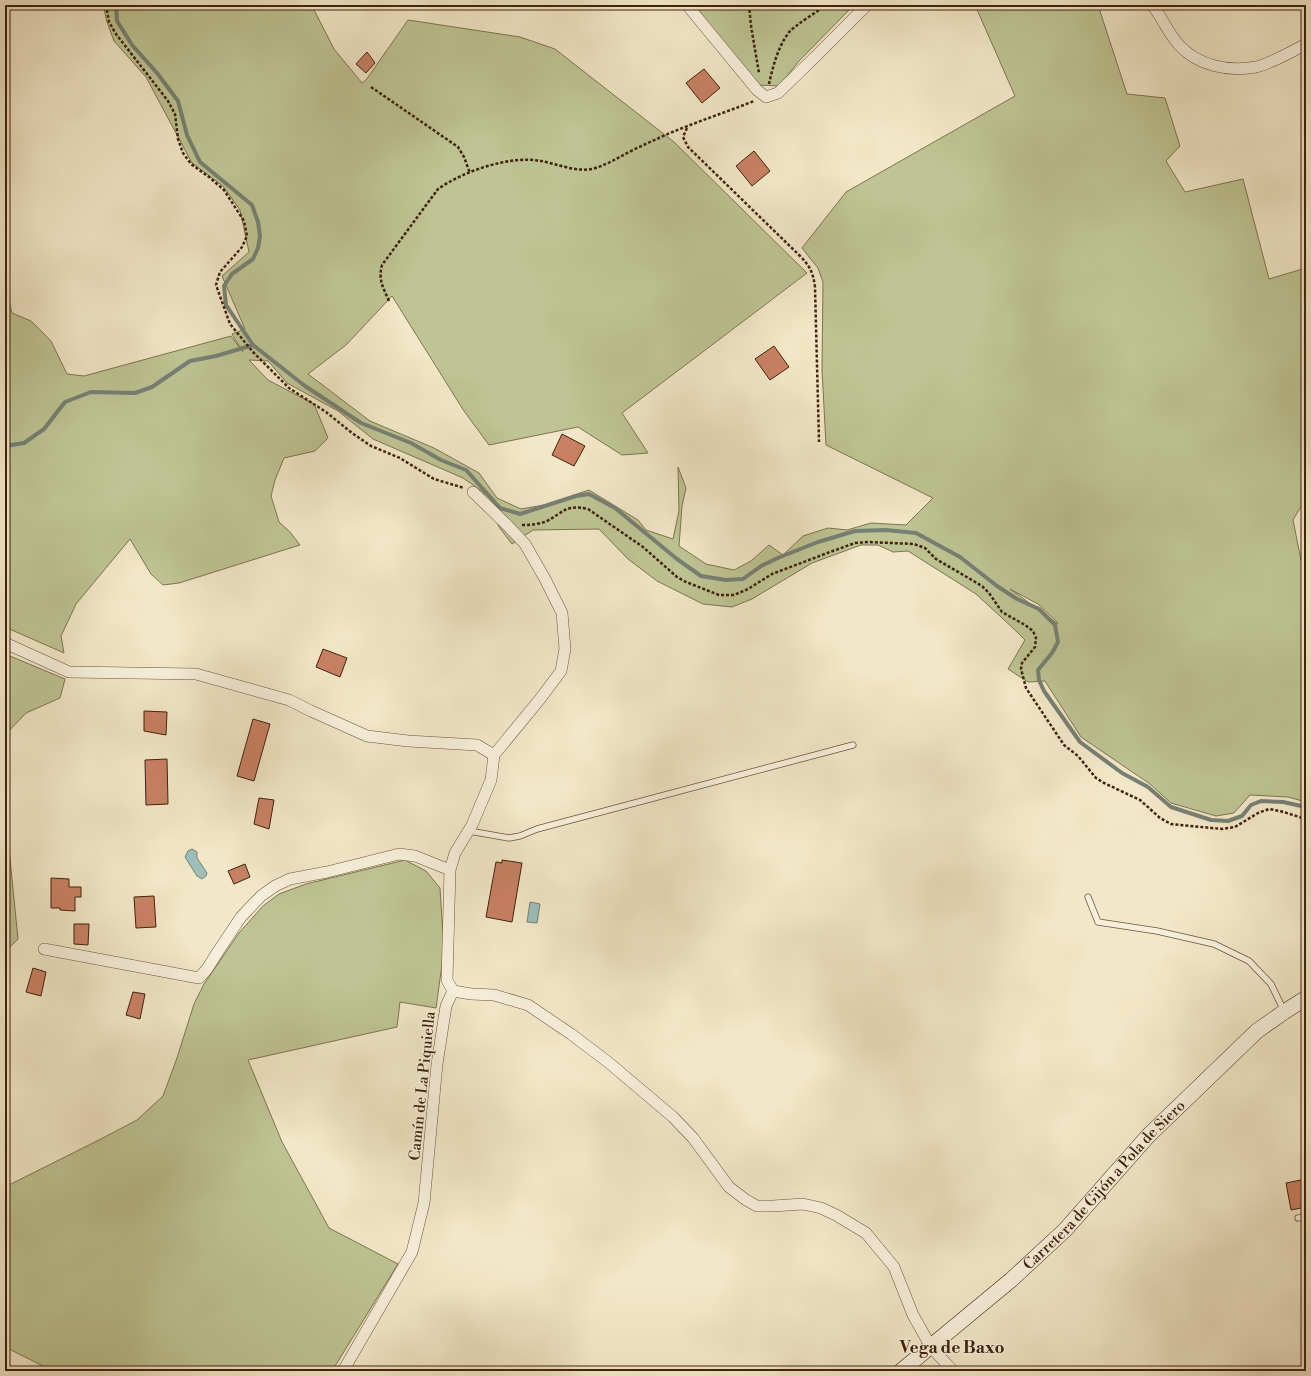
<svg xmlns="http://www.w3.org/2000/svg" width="1311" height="1376" font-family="'Libre Bodoni',serif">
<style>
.green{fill:#bec493;stroke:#7e7350;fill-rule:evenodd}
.water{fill:#9cbfba;stroke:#778074}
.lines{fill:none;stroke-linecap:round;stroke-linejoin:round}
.stream{stroke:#778074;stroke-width:4}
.building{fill:#c88163;stroke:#3f220c}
.lane-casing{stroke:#6c533b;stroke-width:7}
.street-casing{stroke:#6c533b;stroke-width:12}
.secondary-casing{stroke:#3f220c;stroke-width:16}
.path{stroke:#3f220c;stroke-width:2.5;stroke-dasharray:3 2;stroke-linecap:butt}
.lane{stroke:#f7efdb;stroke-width:5.5}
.street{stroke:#f7efdb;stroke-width:11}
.secondary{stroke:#f7efdb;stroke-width:15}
.labels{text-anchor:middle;stroke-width:3;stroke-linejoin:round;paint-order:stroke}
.street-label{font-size:15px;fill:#3f220c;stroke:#f7efdb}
.quarter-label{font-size:17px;font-weight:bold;fill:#3f220c;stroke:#f7efdb}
</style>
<rect width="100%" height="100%" fill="#f2e7c8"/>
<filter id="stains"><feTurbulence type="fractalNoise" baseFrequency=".005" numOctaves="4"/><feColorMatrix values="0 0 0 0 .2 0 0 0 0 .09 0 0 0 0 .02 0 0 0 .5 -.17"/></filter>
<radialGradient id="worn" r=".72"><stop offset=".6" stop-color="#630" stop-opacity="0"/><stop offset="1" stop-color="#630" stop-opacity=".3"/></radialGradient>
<!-- green -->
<path class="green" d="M103 5H314L313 8 334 49 362 83 366 80 408 20 520 37 555 49 674 142 807 273 622 413 648 453 622 455 578 427 489 445 464 411 392 296 346 345 308 374 370 421 434 448 479 473 497 498 521 509 544 505 589 490 638 520 646 530 673 539 679 511 678 467 686 488 682 506 679 546 706 564 734 570 751 561 769 545 783 555 803 536 828 528 847 530 871 523 906 525 933 498 826 445 822 370 823 282 818 268 802 248 846 192 1015 96 975 5H1098L1127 94 1165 98 1180 146 1166 161 1185 192 1243 179 1269 279 1306 268V498L1293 520 1301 560H1306V802L1288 797 1250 795 1234 813 1216 816 1171 803 1150 784 1081 737 1045 681 1028 682 1008 669 1025 640 1014 629 976 594 908 551 893 552 878 545H861L812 563 752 599 732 607 703 604 657 581 628 559 599 529 533 530 512 544 499 527 483 492 463 478 373 439 338 411 287 383 268 361 249 360 268 380 314 404 328 438 315 451 284 458 275 480 271 496 279 522 290 532 300 545 179 583 163 585 151 574 130 539 76 604 61 636 64 653 5 627V285L12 313 31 321 51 341 67 374 84 376 231 336 243 352 232 334 245 329 222 276 249 252 240 210 223 186 192 163 146 77 114 41 107 22ZM1010 589 1038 604 1057 622 1058 624Z
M695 5H854L799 61 779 86 757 85 722 42Z
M5 654 65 679 60 698 26 713 5 735Z
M5 809 18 939 9 948H5Z
M405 860 426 871 440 888 444 950 436 1008 400 1002 397 1027 248 1060 282 1142 329 1228 398 1264 332 1371H44L47 1368 5 1347V1187L101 1139 137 1120 163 1096 177 1058 194 1004 204 984 239 933 263 906 279 894 306 884Z"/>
<!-- water -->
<path class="water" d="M192 849 197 852V858L207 873 206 876 202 879 197 876 185 857 188 851Z
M530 902 540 904 537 923 527 922Z"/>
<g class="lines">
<!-- stream -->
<path class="stream" d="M116 5 117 21 132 45 157 73 178 101 187 135 200 162 252 205 258 222 260 236 258 248 253 259 232 274 224 286 226 305 253 345 305 386 361 423 411 443 441 460 466 470 500 508 520 514 576 496 589 494 615 508 677 559 701 576 726 580 743 579 761 566 780 557 818 542 855 531 886 530 916 533 960 557 997 586 1017 599 1039 609 1055 625 1058 642 1052 653 1038 670 1039 680 1044 691 1080 742 1122 773 1148 787 1171 807 1211 820 1228 821 1242 816 1251 805 1261 801 1283 802 1306 807
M5 446 24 443 44 429 65 402 91 392 135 393 152 387 190 361 216 356 253 345"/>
</g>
<!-- building -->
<path class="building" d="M367 52 375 63 366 73 356 64Z
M704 69 720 88 702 103 686 83Z
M754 151 770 171 752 186 736 166Z
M774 346 789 367 770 380 755 359Z
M562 434 585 446 574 466 552 455Z
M323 649 347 658 340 677 316 667Z
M144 711 167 712 166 735 144 731Z
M253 719 270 724 254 781 237 776Z
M167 759 168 804 146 805 145 760Z
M259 798 274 800 269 829 254 824Z
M502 860 522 863 512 922 486 917 496 862 502 863Z
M245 864 250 877 234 884 228 871Z
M51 878 69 879V887H81V897H75V911L60 910V908H51Z
M154 896 156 927 136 928 134 897Z
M74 924H89L88 945 74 944Z
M33 968 46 972 41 996 26 992Z
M133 992 145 994 140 1019 126 1015Z
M1306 1179V1207L1291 1210 1286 1183Z"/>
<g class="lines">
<defs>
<path id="lane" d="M469 831 509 838 520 836 537 829 853 745
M1088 897 1098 922 1157 931 1214 944 1249 961 1271 984 1284 1011
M1298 1218 1306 1217"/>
<path id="street" d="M687 5 757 90 766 97 778 93 817 55 867 5
M1152 5C1162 17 1168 33 1179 45 1198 66 1229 72 1256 67 1272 63 1291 52 1306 44
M5 643 69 672 196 674 289 700 311 711 367 736 408 741 477 745 494 755
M44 949 199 978 207 969 217 953 241 917 261 896 275 886 290 879 327 872 399 854 415 856 450 870
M453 991 471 994 494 995 528 1005 571 1034 608 1062 673 1117 693 1138 729 1187 746 1200 757 1206H773L803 1204 821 1208 836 1215 866 1233 894 1267 913 1315 931 1347 953 1371
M343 1371 412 1252 424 1203 437 1064 446 1006 453 991 447 980 450 870 455 853 472 825 491 780 494 755 540 699 561 671 565 649 562 613 545 579 525 544 508 526 473 492"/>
<g id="secondary">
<path id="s1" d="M901 1371 1011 1280 1065 1230 1148 1136 1257 1031 1284 1012 1306 998"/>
</g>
</defs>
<!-- lane casing -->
<use href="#lane" class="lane-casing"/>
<!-- street casing -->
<use href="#street" class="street-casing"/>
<!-- secondary casing -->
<use href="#secondary" class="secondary-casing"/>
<!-- path -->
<path class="path" d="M106 5 109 22 116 34 168 101 175 114 178 139 183 153 191 164 209 177 224 190 244 221 247 236 242 247 220 272 216 285 230 324 253 352 289 388 326 412 352 433 371 446 400 458 434 479 464 488
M749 5 751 26 759 73
M769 84C773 66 778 46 790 31 797 24 817 12 826 5
M371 87 458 147 464 157 470 173
M687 128 683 137 688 147 799 255C810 266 813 272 815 287L819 442
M389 301C383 287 378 280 382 265L438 189C464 171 510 155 541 161 557 164 575 172 592 169 607 165 619 157 633 150 643 145 653 141 663 136 693 123 724 113 754 101
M522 525C531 525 540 524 547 521 564 512 566 504 588 509L643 547 677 577 686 582 719 595H734L748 589 772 574 830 552 855 543 868 542 914 544 925 548 936 559 982 586 989 593 1002 612 1025 625 1033 631 1036 638 1035 647 1022 663 1021 669 1026 688 1064 745 1078 756 1096 778 1104 783 1140 800 1160 818 1171 824 1222 829 1235 827 1258 813 1269 809 1280 811 1306 819"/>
<!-- lane -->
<use href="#lane" class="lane"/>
<!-- street -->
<use href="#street" class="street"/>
<!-- secondary -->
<use href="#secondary" class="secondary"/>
</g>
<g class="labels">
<!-- street labels -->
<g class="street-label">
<text transform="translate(422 1086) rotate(-84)" y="5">Camín de La Piquiella</text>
<text dy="5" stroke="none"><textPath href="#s1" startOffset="276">Carretera de Gijón a Pola de Siero</textPath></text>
</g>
<!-- quarter labels -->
<g class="quarter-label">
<text x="952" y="1353">Vega de Baxo</text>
</g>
</g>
<!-- margin -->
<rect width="1311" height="1376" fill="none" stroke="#f2e7c8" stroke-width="20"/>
<rect x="6" y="6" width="1299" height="1364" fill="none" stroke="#3f220c" stroke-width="2"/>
<rect x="10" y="10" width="1291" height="1356" fill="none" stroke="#3f220c"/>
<rect width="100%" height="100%" filter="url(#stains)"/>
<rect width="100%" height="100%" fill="url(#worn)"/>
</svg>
